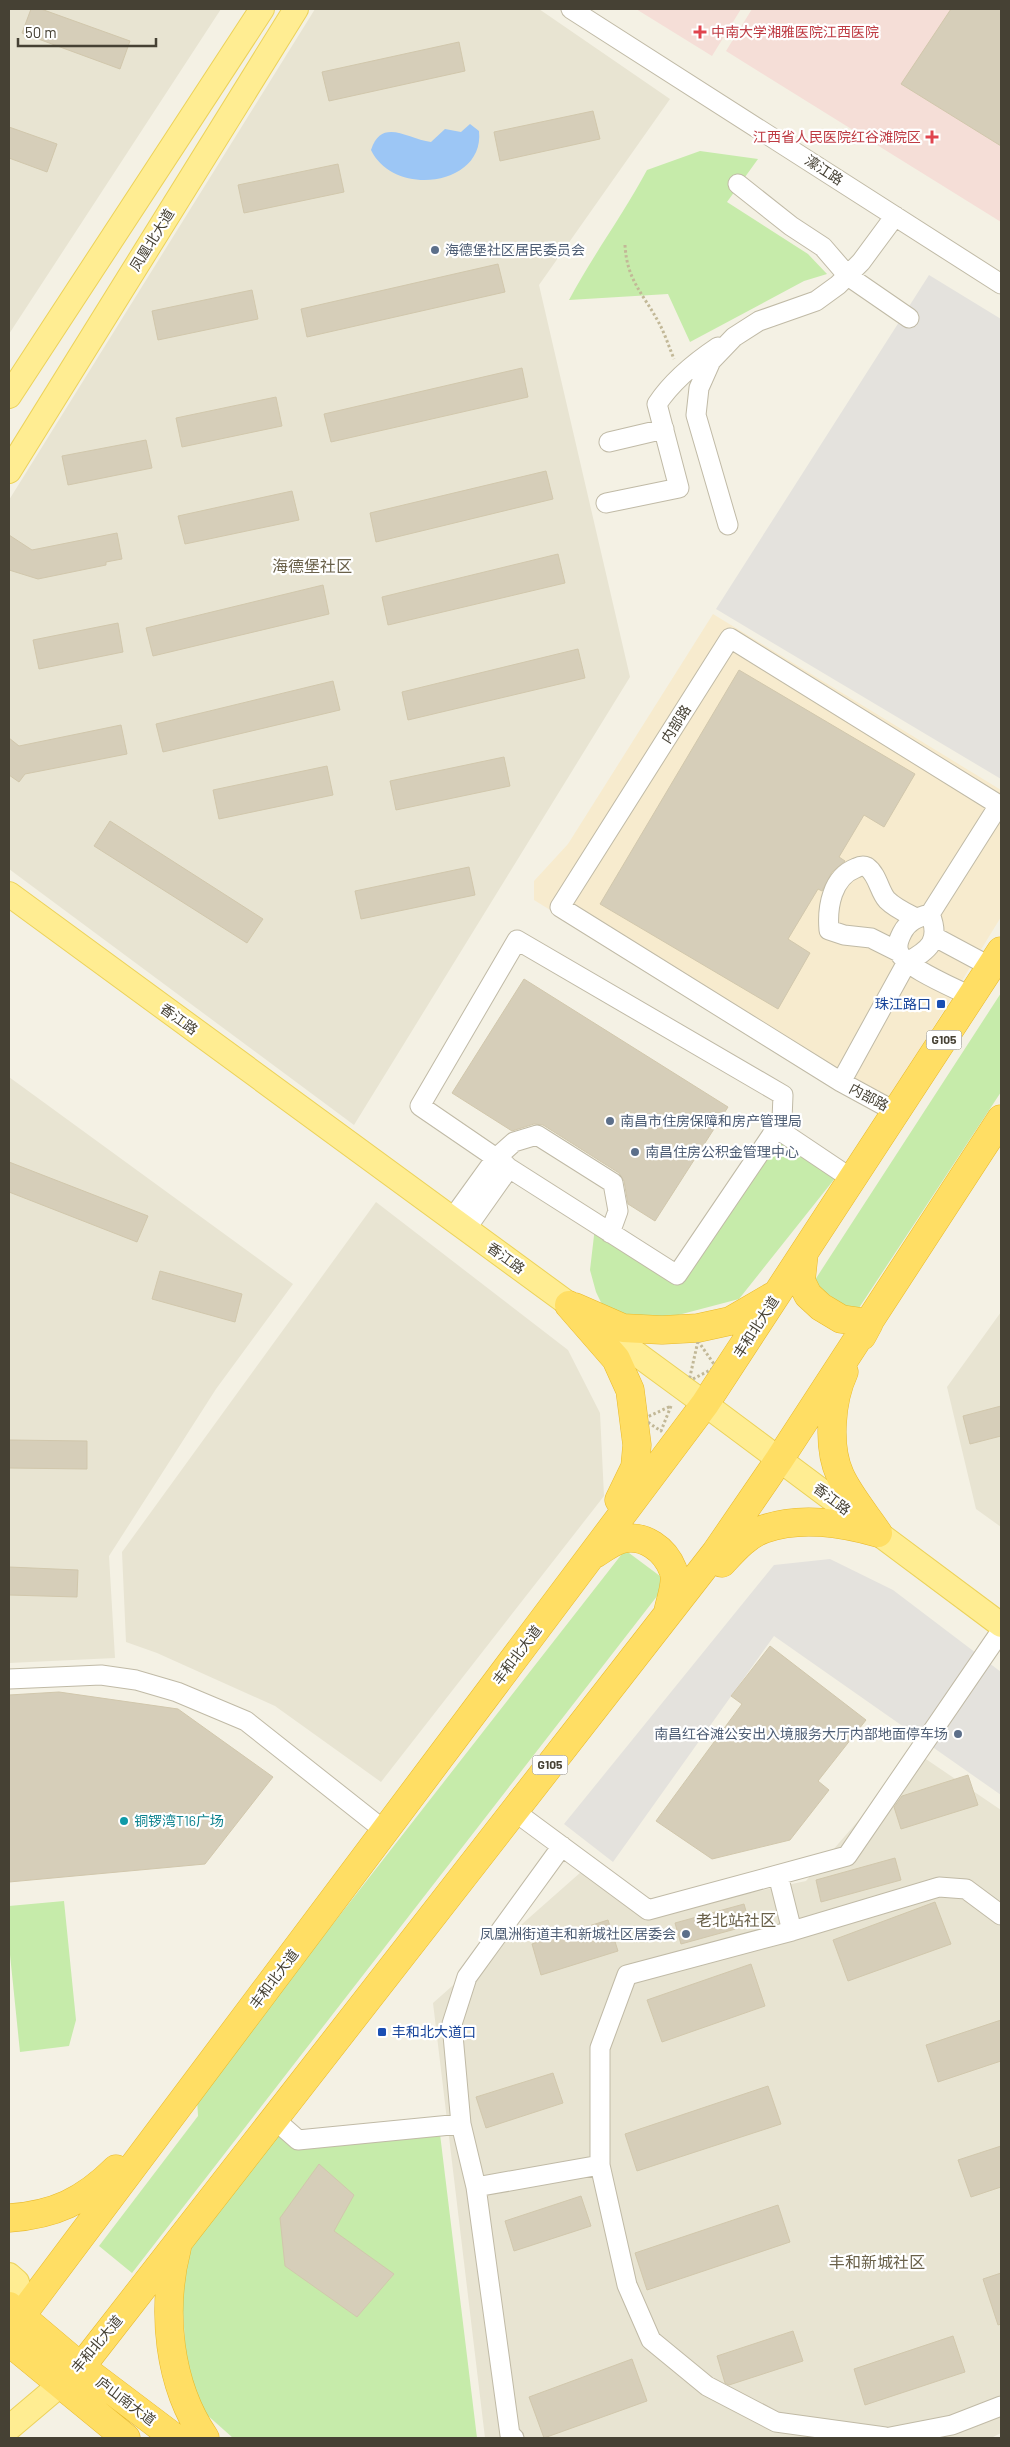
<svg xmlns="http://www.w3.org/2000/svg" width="1010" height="2447" font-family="Barlow,'Noto Sans SC',sans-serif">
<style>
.residential{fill:#e8e4d2}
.commercial{fill:#f7ebce}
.medical{fill:#f5ded7}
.green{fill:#c6ebaa}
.parking{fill:#e4e2dd}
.water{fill:#9cc6f5}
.building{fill:#d6ceb9;stroke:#d1c7ac}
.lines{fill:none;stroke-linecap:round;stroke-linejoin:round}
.minor-casing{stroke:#c0baa6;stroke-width:21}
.major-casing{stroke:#ecd25a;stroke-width:26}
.highway-casing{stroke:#e8b92a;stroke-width:29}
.path{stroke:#c2b897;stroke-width:3;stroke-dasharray:2.5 2.5;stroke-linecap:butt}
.minor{stroke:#fff;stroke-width:19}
.major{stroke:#ffed92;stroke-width:24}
.highway{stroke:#ffde64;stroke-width:28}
.health-dot{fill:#e0444e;stroke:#fff;stroke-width:2}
.service-dot{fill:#5c6f8a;stroke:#fff;stroke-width:2}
.transit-dot{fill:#1a4fb4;stroke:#fff;stroke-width:2}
.culture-dot{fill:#0f9aa8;stroke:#fff;stroke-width:2}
.labels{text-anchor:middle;stroke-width:4.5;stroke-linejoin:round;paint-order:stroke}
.shield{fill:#fff;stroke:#7e7a71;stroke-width:1}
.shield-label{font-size:12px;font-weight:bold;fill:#464134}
.health-label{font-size:14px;fill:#be3a42;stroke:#fff;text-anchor:start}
.street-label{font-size:14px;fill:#464134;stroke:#fff}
.service-label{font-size:14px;fill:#4e5e75;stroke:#fff;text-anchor:start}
.transit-label{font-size:14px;fill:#164399;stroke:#fff;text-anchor:end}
.culture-label{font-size:14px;fill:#0d838f;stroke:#fff;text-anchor:start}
.quarter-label{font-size:16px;fill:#6a614a;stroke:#fff}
</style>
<rect width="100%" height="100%" fill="#f4f1e4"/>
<!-- residential -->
<path class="residential" d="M9 9H221L9 334Z
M315 9H539L670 99 539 285 630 677 354 1125 9 869V500Z
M9 1077 293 1284 216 1389 109 1556 115 1658 9 1663Z
M376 1202 568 1350 600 1413 604 1496 381 1782 275 1706 157 1653 126 1642 122 1552Z
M1001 1312V1527L976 1509 947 1387Z
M917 1753 1001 1810V2433L991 2438H485L433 2003 581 1872 646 1915 806 1881Z"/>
<!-- commercial -->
<path class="commercial" d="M713 614 1001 790V917L880 1114 534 900V881L568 844Z"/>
<!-- medical -->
<path class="medical" d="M636 9H741L712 56Z
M752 9H1001V222L726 51Z"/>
<!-- green -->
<path class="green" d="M700 151 758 159 727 202 808 254 827 274 804 281 690 342 668 294 569 300C593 255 623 215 647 170Z
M1001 993V1092L855 1314 813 1283Z
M773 1133 836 1177 739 1299 644 1324 609 1319 596 1292 590 1270 595 1227 679 1280Z
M625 1550 668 1582 132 2273 99 2246 198 2116 197 2098Z
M64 1901 76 2020 69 2046 20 2052 9 1945V1906Z
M275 2134 301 2148 440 2134 477 2438H233L206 2414 187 2376 182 2294 189 2250Z"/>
<!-- parking -->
<path class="parking" d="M929 275 1001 319V779L716 609Z
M830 1559 893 1590 1001 1672V1795L774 1636 613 1862 564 1824 774 1565Z"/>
<!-- water -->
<path class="water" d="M470 124 479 131C485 186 394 198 371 150 382 117 407 139 431 142L445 129 461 132Z"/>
<!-- building -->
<path class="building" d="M31 9H41L130 41 120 69 22 33Z
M951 9H1001V146L901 84Z
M459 42 465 71 329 101 322 72Z
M593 111 600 139 500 161 494 132Z
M9 127 57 144 47 172 9 158Z
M338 164 344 192 244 213 238 185Z
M498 264 505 292 307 337 301 309Z
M252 290 258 319 158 340 152 311Z
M522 368 528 397 331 442 324 414Z
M276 397 282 426 182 447 176 418Z
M146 440 152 468 68 485 62 456Z
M546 471 553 499 376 542 370 513Z
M292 491 299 520 185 544 178 516Z
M117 533 122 559 106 562V565L38 579 9 570V535L32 550Z
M558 554 565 583 388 625 382 597Z
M323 585 329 614 153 656 146 628Z
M118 623 123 652 39 669 33 640Z
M578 649 585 678 408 720 402 692Z
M739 670 915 774 884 827 864 815 839 857 845 861 832 872 822 891 818 889 788 939 810 953 778 1009 600 904Z
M333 681 340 710 163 752 156 724Z
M121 725 127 754 25 774 19 782 9 775V738L19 746Z
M504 757 510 786 396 810 390 781Z
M327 766 333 795 219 819 213 790Z
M110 821 263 919 247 943 94 846Z
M469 867 475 895 361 919 355 891Z
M524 979 728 1107 655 1221 628 1204 624 1181 619 1173 543 1125 534 1124 512 1131 452 1093Z
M9 1162 148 1216 137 1242 9 1192Z
M160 1271 242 1294 235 1322 152 1299Z
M1001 1406V1436L970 1444 963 1416Z
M9 1440 87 1441V1469L9 1468Z
M9 1567 78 1570 77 1597 9 1595Z
M770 1646 866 1720 818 1781 829 1790 790 1840 712 1859 656 1821 742 1704 731 1696Z
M59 1692 178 1709 273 1777 205 1864 9 1882V1695Z
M968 1775 978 1805 901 1829 894 1807 902 1796Z
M895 1858 901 1880 821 1902 816 1880Z
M935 1902 951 1944 848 1981 833 1940Z
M744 1904 750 1925 681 1944 675 1923Z
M608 1920 618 1951 541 1975 532 1944Z
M751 1964 765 2006 662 2042 647 2000Z
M1001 2020V2061L938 2082 926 2045Z
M553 2073 563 2103 486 2128 476 2097Z
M768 2086 781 2124 637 2171 625 2134Z
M1001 2146V2187L971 2197 958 2160Z
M319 2164 354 2195 334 2231 394 2274 357 2317 285 2266 280 2218Z
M581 2196 591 2226 514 2251 505 2221Z
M778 2205 790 2242 647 2290 635 2253Z
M1001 2273V2324L998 2325 983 2279Z
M793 2331 803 2361 729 2385 725 2383 717 2356Z
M953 2336 965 2372 865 2405 854 2369Z
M632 2359 647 2401 544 2438 529 2397Z"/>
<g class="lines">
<defs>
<path id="minor" d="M571 9 1001 284
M738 184 791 226 823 247 848 276 909 318
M609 442 664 429
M606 503 679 488 657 404C673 380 694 363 718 347
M728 525 696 415 699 388 711 361 734 337 759 321 816 301 838 285 861 262 895 216
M935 937 991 967
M899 952 871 938 844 935 829 930C827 907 832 877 856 868 860 866 863 865 867 867 878 875 879 891 887 900 895 908 906 913 916 918
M841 1082 907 962C929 950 941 941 930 914 918 917 908 921 902 933 899 939 896 945 899 952 905 968 955 988 972 997
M896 1112 841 1082 560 907 730 638 999 805 930 914
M776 1128 852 1179
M506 1165 496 1158 514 1142 537 1135 613 1183 618 1211 610 1233
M452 1219 496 1158 420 1106 517 940 783 1095 782 1120 677 1275 509 1168 466 1229
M9 1679 101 1675 136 1680 177 1692 246 1721 385 1831
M514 1811 648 1910 847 1856 1001 1631
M778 1875 792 1931
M274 2119 298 2140 461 2124 476 2187 510 2435 514 2438
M461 2124 452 2024 467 1977 562 1846
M476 2187 600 2165
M885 2437 776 2422 707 2386 651 2340 627 2285 600 2165V2048L627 1975 792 1931 939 1887 966 1889 1001 1915
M885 2438 952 2425 1001 2406"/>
<path id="major" d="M9 396 262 9
M9 471 296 9
M9 894 705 1404 1001 1625
M9 2275 17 2282 21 2316
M9 2428 61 2384"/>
<path id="highway" d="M804 1253 801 1281 808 1295 821 1307 841 1319 869 1323 862 1336
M569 1305 616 1359 630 1390 637 1445 635 1467 619 1500
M575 1307 623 1328 662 1330 698 1328 730 1321 773 1296
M844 1372C831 1400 827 1446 840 1475 849 1495 866 1515 878 1533
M595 1554C603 1549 613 1541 622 1539 644 1534 665 1549 673 1570 678 1582 670 1600 668 1612
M722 1563C734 1550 747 1535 764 1529 801 1516 842 1523 878 1533
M9 2218C54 2215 84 2201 116 2169
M177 2248C161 2310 168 2384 205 2438
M9 2306 81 2367 175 2438
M9 2340 21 2316 705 1404 1001 951
M9 2342 126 2438
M61 2384 81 2367 716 1552 779 1460 1001 1119"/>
</defs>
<!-- minor casing -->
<use href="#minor" class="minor-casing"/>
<!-- major casing -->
<use href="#major" class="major-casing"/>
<!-- highway casing -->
<use href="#highway" class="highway-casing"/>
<!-- path -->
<path class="path" d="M625 245C627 281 643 293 659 323 665 334 669 347 674 359
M698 1341 716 1367 689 1381Z
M671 1406 661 1431 643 1419Z"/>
<!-- minor -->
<use href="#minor" class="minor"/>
<!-- major -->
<use href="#major" class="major"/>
<!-- highway -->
<use href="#highway" class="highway"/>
</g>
<!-- markers -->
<g class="health-dot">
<path d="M697.5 24.5h5v5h5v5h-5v5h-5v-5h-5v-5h5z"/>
<path d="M929.5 129.5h5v5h5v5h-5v5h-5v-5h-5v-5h5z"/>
</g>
<g class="service-dot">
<circle cx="435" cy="250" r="5"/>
<circle cx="610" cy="1121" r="5"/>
<circle cx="635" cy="1152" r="5"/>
<circle cx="958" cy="1734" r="5"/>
<circle cx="686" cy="1934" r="5"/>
</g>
<g class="transit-dot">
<rect x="936" y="999" width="10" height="10" rx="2.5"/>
<rect x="377" y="2027" width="10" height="10" rx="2.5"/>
</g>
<circle class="culture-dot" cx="124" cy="1821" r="5"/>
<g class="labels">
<!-- shield labels -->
<g class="shield">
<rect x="926.5" y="1030.5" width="35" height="19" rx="4"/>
<rect x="532.5" y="1755.5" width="35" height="19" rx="4"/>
</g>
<g class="shield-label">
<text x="944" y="1044">G105</text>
<text x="550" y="1769">G105</text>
</g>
<!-- health labels -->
<g class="health-label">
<text x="711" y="37">中南大学湘雅医院江西医院</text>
<text x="921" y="142" text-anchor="end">江西省人民医院红谷滩院区</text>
</g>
<!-- street labels -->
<g class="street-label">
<text transform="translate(824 170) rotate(33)" y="5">濠江路</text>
<text transform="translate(152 240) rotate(-58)" y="5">凤凰北大道</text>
<text transform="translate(676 724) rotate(-58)" y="5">内部路</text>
<text transform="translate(179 1019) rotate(36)" y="5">香江路</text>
<text transform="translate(869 1097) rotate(28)" y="5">内部路</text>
<text transform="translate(506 1258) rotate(36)" y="5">香江路</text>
<text transform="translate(756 1327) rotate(-57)" y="5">丰和北大道</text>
<text transform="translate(832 1499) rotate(37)" y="5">香江路</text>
<text transform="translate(517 1655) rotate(-53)" y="5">丰和北大道</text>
<text transform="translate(274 1979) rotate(-53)" y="5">丰和北大道</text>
<text transform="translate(97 2344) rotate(-50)" y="5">丰和北大道</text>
<text transform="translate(126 2401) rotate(37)" y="5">庐山南大道</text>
</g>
<!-- service labels -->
<g class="service-label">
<text x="445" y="255">海德堡社区居民委员会</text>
<text x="620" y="1126">南昌市住房保障和房产管理局</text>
<text x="645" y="1157">南昌住房公积金管理中心</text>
<text x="948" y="1739" text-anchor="end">南昌红谷滩公安出入境服务大厅内部地面停车场</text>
<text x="676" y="1939" text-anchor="end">凤凰洲街道丰和新城社区居委会</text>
</g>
<!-- transit labels -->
<g class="transit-label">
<text x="931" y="1009">珠江路口</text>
<text x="392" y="2037" text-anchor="start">丰和北大道口</text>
</g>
<!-- culture labels -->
<g class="culture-label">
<text x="134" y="1826">铜锣湾T16广场</text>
</g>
<!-- quarter labels -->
<g class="quarter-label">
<text x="312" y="572">海德堡社区</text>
<text x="736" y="1926">老北站社区</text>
<text x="877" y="2268">丰和新城社区</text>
</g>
</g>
<!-- border -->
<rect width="1010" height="2447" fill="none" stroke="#464134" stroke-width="20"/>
<!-- scale -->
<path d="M18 38v8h138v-8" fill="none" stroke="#464134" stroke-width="2.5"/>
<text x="25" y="38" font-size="15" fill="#464134" stroke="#ffffff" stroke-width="4" paint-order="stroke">50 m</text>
</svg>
